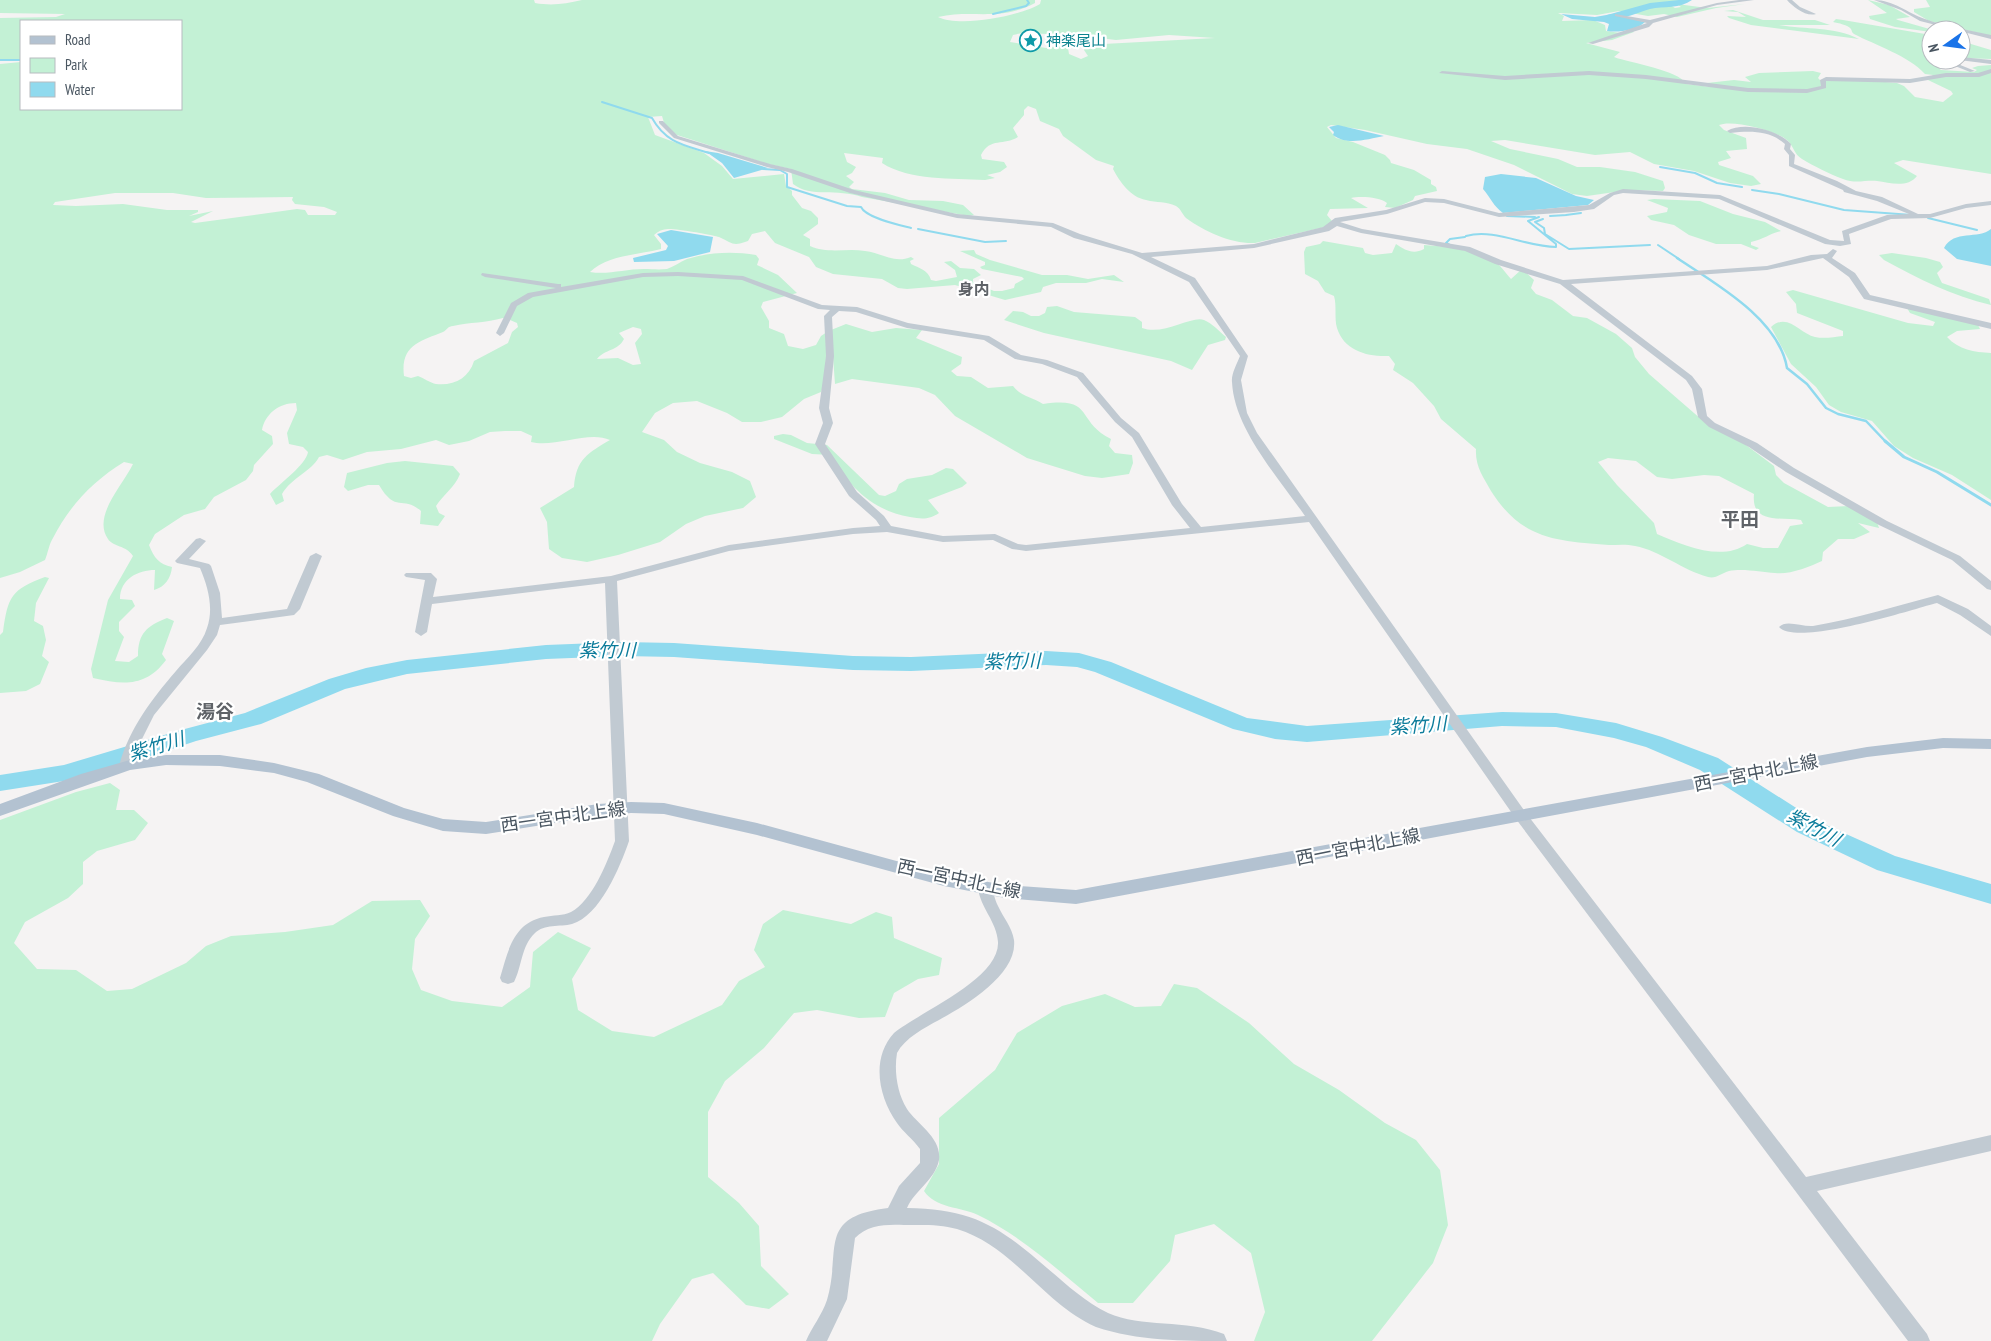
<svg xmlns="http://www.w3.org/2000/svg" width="1991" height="1341" font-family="'PT Sans Narrow','Noto Sans JP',sans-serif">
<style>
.green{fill:#c3f1d5;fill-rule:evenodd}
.water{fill:#90daee}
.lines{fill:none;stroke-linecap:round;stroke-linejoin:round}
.stream-far2{stroke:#90daee;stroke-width:2}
.stream-far1{stroke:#90daee;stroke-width:2.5}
.stream{stroke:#90daee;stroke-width:3}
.river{fill:#90daee;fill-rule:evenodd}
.minor{fill:#c1cad2;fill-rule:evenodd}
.major{fill:#b3c2d1;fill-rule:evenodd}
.labels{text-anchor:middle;stroke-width:4.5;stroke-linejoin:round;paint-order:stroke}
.far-culture-label{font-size:15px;fill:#0d838f;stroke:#fff;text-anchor:start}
.far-neighbourhood-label{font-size:16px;font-weight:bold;fill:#5f6368;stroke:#fff}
.street-label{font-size:18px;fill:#4a5661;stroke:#fff}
.neighbourhood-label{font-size:19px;font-weight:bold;fill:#5f6368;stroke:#fff}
.water-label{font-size:19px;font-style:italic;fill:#0c7c9b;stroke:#fff}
</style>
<rect width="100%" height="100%" fill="#f5f3f3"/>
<!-- green -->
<path class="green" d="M0 0H534L535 3C552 6 565 4 582 0H1035V3C999 22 973 9 938 17 960 28 1020 16 1040 4L1041 0H1684L1668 4 1675 8 1681 7 1677 4 1707 8 1745 4 1716 8 1677 17 1664 14 1648 16 1619 11 1597 15 1558 13 1564 16 1562 21 1593 20 1605 25 1606 31 1621 33 1632 30 1634 32 1612 40 1586 43 1620 52 1614 57C1630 63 1679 70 1686 84L1711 87 1707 83 1734 80 1751 82 1745 77 1759 73 1813 71 1821 73 1818 78 1821 81 1841 78 1897 83 1904 86 1915 97 1943 102 1953 94 1951 91 1928 80 1933 75 1925 74C1909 56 1875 45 1854 34 1852 33 1852 31 1851 29 1848 25 1838 23 1833 22L1836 19 1843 20 1931 35V60L1941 70 1974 72 1977 70 1972 68 1978 66 1991 65V174L1903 160 1894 163 1917 176C1908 188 1890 183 1877 181 1865 180 1855 184 1843 179 1829 174 1814 166 1802 159 1794 154 1794 147 1788 141 1778 131 1732 119 1719 125L1724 130 1746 138 1747 149 1726 151 1731 158 1718 162 1719 165 1753 176 1761 184 1751 186 1730 183 1694 171 1654 164 1630 152 1595 155 1505 140 1491 141 1510 149 1558 159 1577 167H1600L1635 172 1663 181 1665 188 1663 191 1629 190 1587 196 1572 194 1514 165 1467 149 1427 144 1365 130 1331 125 1327 127 1336 138 1353 142 1385 155 1390 160 1391 163 1414 170 1431 180V184L1436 187 1437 191 1415 196 1413 200 1395 208 1385 207 1387 203C1380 197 1360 196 1351 198L1368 208 1330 209 1327 215 1332 221 1325 227 1255 243C1232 244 1205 232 1186 218 1182 214 1181 209 1176 206 1166 201 1157 203 1146 200 1130 197 1120 182 1113 169L1114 166 1096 160 1063 136 1059 129 1040 121 1036 109 1028 106 1024 110V115L1013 128 1018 137C1004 146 990 137 981 155L982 159 1004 162 1007 167 1000 172 987 175 995 178 985 180C952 178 910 181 882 163L883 158 844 153 847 162 856 167 852 173 846 176 854 182 849 187 852 189 885 193 909 200 943 201 963 205 974 215 969 216 862 197C837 188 811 198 793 184L791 169 768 164 677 135 665 126 662 116 648 117 655 135 704 153 722 166 733 179 784 174 786 186 792 191V195L802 208 811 211 818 218V224L803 235 810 239V246C827 254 847 248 865 251 882 253 894 264 911 257L914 259 910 261 911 264C919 268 928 270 931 280L936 281 957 277 955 270 944 262 951 261 960 268 974 269 981 275 973 279V282L994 291H1002L1014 288 1015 284 1024 279 1022 277 982 269 980 267 985 265V262L960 251 974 250 976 254 990 260 1042 275H1067L1088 279 1114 275 1124 282 1102 279 1086 283H1056L1043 287 1041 292 1005 300 955 285 907 289 898 288 882 279 833 274 816 267 809 257 775 243 765 231 752 234 748 241C732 247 733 243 719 237 715 235 672 228 668 229 663 229 658 231 654 235L661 244V249C638 255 607 255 590 272 608 275 625 269 644 269 652 269 658 270 667 269 673 267 680 262 687 259 710 252 733 251 756 255L759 259 757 265 778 275 797 293 763 302 761 307 769 321V328L784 334 788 346 803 349 816 345 821 336 827 332 825 382 821 392 804 399 782 417 761 422H742L727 413 697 401 673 403 655 413 642 432 664 440 677 452 700 463 732 472 750 481 756 497 743 508 705 516 686 524 660 542 618 555 587 562 562 558 549 549 547 522 540 508 574 487C576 459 588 453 610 440 589 430 555 448 531 442L532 436 521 431H505L490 432 469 441 449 445 436 440 401 449 367 452 343 460 327 455 319 457C311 472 292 477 282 494L284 501 276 505 270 494C280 483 306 465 308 452L303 447 289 444 287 433 297 410 296 403C279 403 265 414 262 430L272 436 273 444 254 465 253 471 246 480 214 497 205 509 184 515 155 534 149 545C154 558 159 564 172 567 171 578 165 587 154 590L155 570C138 570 120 579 120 599L132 600 135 606 119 622V631L124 637 115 661 129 662 138 656C138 633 147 626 167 618L174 621 162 654 166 660C146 687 124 685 93 678L91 669 108 600 133 556C126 545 113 547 108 539 92 516 123 485 133 464L124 462C93 481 70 505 53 538 49 544 48 553 45 560L20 572 0 578V64L21 62V109H181V21H21V61L0 59V18L56 17 65 14 0 13ZM1022 33 1075 35 1116 40 1169 35 1215 38 1085 45 1084 50 1088 56 1081 59 1069 54 1068 48 1062 46 1046 48 1010 42 1013 35ZM115 193H173L206 198 293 197 292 200 295 204 324 207 337 212 335 215H308L305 210 297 209 195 223 191 222 213 211 189 216 198 212V210H167L123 204 76 206 53 205 55 202ZM503 318H511L510 320 517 323 518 327 512 332 508 343 474 361C469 378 454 386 436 384 430 383 424 378 418 376L411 378 404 376C400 345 421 341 443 332 447 330 448 326 453 326 470 322 486 323 503 318ZM633 327 641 329 642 334 635 343 641 364 633 365 618 358 597 359C605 349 618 351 624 339L619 333Z
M1868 0 1889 5 1910 17 1896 19 1898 20 1933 30 1931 32 1895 27 1870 19 1869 16 1887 13Z
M1926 0H1991V36L1929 21 1914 12V9L1930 7Z
M1733 10 1763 20H1815L1830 25H1779C1807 30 1833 26 1859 39L1751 25 1729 18 1727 16 1746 17 1738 12 1724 11Z
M1961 41 1991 50V59L1961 58Z
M1654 199 1700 201 1733 214 1765 222 1781 231C1768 234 1765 239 1751 242V245L1759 248 1756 250 1741 244H1716L1689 235 1674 225 1651 220 1647 216 1667 212 1668 208 1647 200Z
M1323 241 1363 248 1365 253 1373 255 1392 253 1396 244C1405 250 1413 255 1424 249V245C1444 246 1486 251 1500 266 1504 270 1507 275 1511 279L1522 269 1534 280 1531 288 1536 294 1552 300 1573 316 1587 318 1616 334 1632 348 1635 357 1649 374 1709 426 1742 442 1774 466 1776 475 1784 483 1828 507 1849 506 1877 522 1879 528 1858 523 1870 532 1854 539H1838L1823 552 1822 561C1809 567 1789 575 1775 573 1761 572 1743 568 1729 571 1722 573 1716 579 1708 577 1682 570 1661 551 1635 546 1627 544 1617 545 1609 545 1557 541 1522 540 1491 491 1483 477 1475 466 1476 449L1441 419 1434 406 1413 383 1393 370 1395 364 1389 356C1368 357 1344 351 1337 328 1334 318 1337 306 1334 296L1325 292 1318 281 1305 274 1304 252 1306 247 1320 244ZM1608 458 1636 461 1657 477 1672 479 1704 475 1719 476 1754 494C1751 524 1779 517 1801 520L1803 524 1790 526 1778 548H1763L1747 544C1721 562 1683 545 1657 534L1654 523 1617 485 1598 462Z
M1892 253 1926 258 1940 262 1943 267 1937 273 1942 283 1989 299 1991 305C1952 296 1919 279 1884 260L1879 255Z
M1793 290 1908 323 1933 326 1935 322 1910 313 1907 308 1978 325 1980 329 1957 331 1947 337C1959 350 1974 352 1991 353V500L1952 475 1913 458 1894 446 1872 421 1841 412 1829 405 1816 387 1791 364 1771 327C1788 312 1800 334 1815 337 1824 339 1834 337 1843 336V331L1797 313 1796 304 1786 292Z
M1057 306 1074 312 1135 317 1142 322V328C1164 336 1192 315 1204 320 1212 323 1220 332 1226 337L1225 340 1208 345 1192 370 1171 361 1044 333 1004 320 1013 311 1023 312 1031 316H1039L1045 313 1047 307Z
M846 324 872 332 896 328 922 330 916 338 962 357 961 364 951 371 957 376 971 377 988 388 1013 386C1021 397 1033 397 1043 404 1095 396 1075 421 1111 439L1109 446 1115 453 1132 455 1133 463 1129 474 1102 478 1085 476 1027 458 955 416 935 395 919 388 852 379 835 384 831 330Z
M783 434 791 435 807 443 827 445 879 495 885 496 896 491 899 484 907 479 932 475 946 468 953 469 967 483 962 487 928 500 939 513C929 520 921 519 910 517 873 511 848 486 831 455L812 454 774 439V436Z
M405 461 453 466 460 474C455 487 443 495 436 506L439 513 445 516 438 526 420 524 421 511C403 495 396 514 379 485H368L348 491 344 487 347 473 387 463Z
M45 577 49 578 36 603 34 621 43 626 46 640 42 656 49 662 40 684 26 691 0 693V635L3 632C8 596 11 590 45 577Z
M110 783 120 790 116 810H134L148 823 135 840 97 851 83 862V884L68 898 25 922 14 943 37 969 76 970 107 991 132 989 186 963 206 946 231 936 285 932 333 925 372 901 420 900 430 916 415 939 412 969 421 990 452 1001 502 1007 530 987 533 952 558 932 591 948 572 979 578 1010 612 1031 654 1037 722 1005 739 981 765 967 754 950 763 924 783 910 851 924 876 912 892 917 894 938 942 958 939 975 918 979 894 993 885 1017 859 1018 817 1010 794 1013 764 1048 725 1081 708 1112V1177L739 1203 759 1226 761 1266 789 1294 769 1309 746 1305 713 1273 692 1279 660 1324 652 1341H0V820L76 792Z
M1174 984 1197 988 1249 1023 1294 1064 1339 1090 1385 1123 1416 1140 1440 1170 1448 1225 1433 1263 1372 1341H1254L1265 1312 1251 1253 1214 1224 1175 1235 1170 1261 1133 1303H1098C1060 1272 1023 1237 978 1215 961 1207 935 1208 924 1191L939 1164V1118L995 1070 1017 1033 1062 1006 1105 994 1135 1007 1161 1006Z"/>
<!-- water -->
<path class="water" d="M1561 14 1595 17 1612 14 1645 22C1637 30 1618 33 1607 31L1609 24 1604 22 1572 19Z
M1338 125 1384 136C1368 139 1347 146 1333 135L1334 132 1329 127Z
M705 151 718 153 768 168 734 178 722 163Z
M1501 174 1536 178 1576 196 1594 200 1588 205 1503 213C1494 207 1490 197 1483 189L1485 177Z
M1991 229V266L1957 259 1944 248C1954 229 1978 240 1991 229Z
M671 230 713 237 710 252 674 261 634 262 633 258 666 250 668 246 657 234Z"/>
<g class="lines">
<!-- stream-far2 -->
<path class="stream-far2" d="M993 14 1026 6 1029 3 1027 0
M0 60H21
M602 102 652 118C666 143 684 145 709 153
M1660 167 1695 173 1717 183 1742 187
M763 169 780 170 787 174V187L847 206 861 207C866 218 899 225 911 228
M1752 190 1779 194 1844 210 1912 215
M1566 215 1581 213
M1507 216 1535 217
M1550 216 1567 215
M1928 218 1977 230
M1543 219 1535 222 1544 228 1545 234 1569 249 1650 245
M918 229 985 242 1006 241
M1466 236C1495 228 1526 247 1556 247V244L1528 221 1539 217
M1450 245 1446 243 1450 239 1465 237
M1658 245 1679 259"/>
<!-- stream-far1 -->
<path class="stream-far1" d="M1677 258C1716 284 1779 319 1787 368L1807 384 1826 408 1838 414 1866 421 1886 442"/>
<!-- stream -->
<path class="stream" d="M1885 441 1904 457 1937 472 1991 505"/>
<!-- river -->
<path class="river" d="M1679 0H1692C1680 9 1664 6 1650 9 1639 12 1617 23 1607 15L1650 3Z
M623 642 674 643 853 656 911 657 1046 651 1079 653 1111 662 1247 718 1307 726 1502 712 1556 713 1616 723 1662 737 1718 758 1815 820 1895 856 1991 884V904L1877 870 1797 832 1700 770 1646 747 1614 738 1556 727 1502 726 1307 742 1275 739 1233 729 1095 672 1077 667 1046 665 911 671 853 670 674 657 623 656 546 659 407 674 345 689 261 724 196 741 118 767 64 781 0 791V775L64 765 181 730 245 713 329 679 366 668 407 660 546 645Z"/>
<!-- minor -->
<path class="minor" d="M1739 0H1754L1717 5 1653 23 1649 27 1593 44 1588 43 1647 23 1615 16V14L1650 20 1717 3Z
M1787 0H1792L1800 7 1816 14C1806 17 1793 7 1787 0Z
M1874 0C1894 0 1907 13 1925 19 1946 27 1969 30 1991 35V39L1920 21 1901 10Z
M1961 57 1991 60V64L1959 60Z
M1940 60H1948L1975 71 1970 72Z
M1991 69V73L1979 77H1946L1910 83 1826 81V88L1807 93 1748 92 1646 79 1589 75 1505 80 1439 73 1442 71 1505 76 1589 71 1646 75 1748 88 1807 89 1821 86 1820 80 1826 77 1910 79 1946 73H1978Z
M659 121H663L678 136 770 164 792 169 854 190 957 214 1053 223 1080 234 1142 253 1254 244 1323 227 1335 218 1386 210 1425 198 1444 199 1499 213 1589 205 1610 193 1623 189 1720 195 1830 240 1844 241 1842 231 1887 215 1909 214 1877 201 1844 192 1843 190 1789 166V155L1784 149 1785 144C1769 130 1750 131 1730 133L1727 131C1744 121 1778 130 1791 144L1790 149 1795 155 1794 164 1837 181 1856 191 1882 197 1918 214H1930L1966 204 1991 201V205L1966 208 1930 218 1891 219 1849 234 1851 244 1840 246 1825 244 1719 199 1623 193 1614 195 1594 209 1574 212 1499 217 1444 203 1425 202 1387 214 1340 222 1362 229 1470 247 1501 260 1563 280 1767 266 1811 255 1827 254 1833 249 1837 251 1832 258 1855 273 1870 295 1991 323V329L1864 299 1849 277 1823 258 1767 270 1571 284 1692 376 1702 389 1707 416 1715 423 1757 443 1794 468 1887 521 1960 556 1991 581V590L1987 589 1952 560 1879 525 1786 472 1749 447 1709 427 1698 417 1692 389 1686 380 1560 284 1495 264 1465 251 1361 233 1337 226 1329 231 1254 248 1151 257 1195 278 1248 356 1241 380 1247 413 1257 433 1526 813 1806 1177 1991 1135V1151L1817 1191 1927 1334 1930 1341H1908L1516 819 1309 522 1026 551 1012 549 993 540 943 542 887 532 853 534 729 551 617 581 629 841C620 867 600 916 572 924 560 927 544 924 535 933 521 946 522 967 514 982L508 984 502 982 500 978C508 951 513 923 544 917 553 915 563 916 571 912 592 901 607 863 615 841L605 583 432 604 427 632 421 636 415 632 425 580 406 577 404 575 406 573H431L437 579 433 597 611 576 729 545 853 528 880 526 876 520 849 496 815 444 823 423 819 408 826 356 824 316 830 310 818 309 742 280 678 276 643 277 533 297 517 306 504 333 500 336 496 333 511 303 528 293 556 288 485 277 481 275 482 273 558 284H561V287L643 273 678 272 743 276 822 305 857 307 908 323 989 336 1021 355 1047 360 1083 373 1121 418 1139 433 1182 504 1201 527 1305 516C1279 478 1234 429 1232 382 1231 374 1237 364 1240 356L1189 282 1132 254 1074 238 1051 227 957 218 850 193 788 172 767 167 674 138 659 123ZM839 311 856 312 907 328 984 340 1015 359 1042 364 1077 377 1115 422 1132 437 1172 505 1190 528 1026 545 1018 544 995 534 943 536 891 526 884 516 857 492 825 444 833 423 829 408 834 356 832 317Z
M200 538 206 541 189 559 209 564 211 566 220 593 222 618 287 609 310 556 316 553 322 556 300 609 294 615 220 625 217 635 207 650 154 715 142 739 131 769H121L119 766C129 729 151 700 176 671 187 658 202 645 207 628 214 608 208 587 200 568L177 563 175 561 196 539Z
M1938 595 1968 609 1991 626V636L1960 615 1937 603C1910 610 1797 647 1779 627 1786 619 1802 627 1813 626 1855 619 1896 606 1938 595Z
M985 883 990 884C994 891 994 899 998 906 1003 917 1012 927 1014 940 1018 975 964 1006 939 1020 924 1028 905 1038 897 1053 894 1071 897 1093 907 1109 917 1124 942 1138 939 1160 935 1180 915 1190 907 1208 972 1209 999 1226 1047 1268 1066 1284 1085 1302 1108 1313 1141 1328 1186 1319 1224 1334L1227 1341C1183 1341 1137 1341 1096 1327 1044 1304 1013 1246 957 1229 940 1224 922 1225 904 1225 887 1224 867 1225 855 1238L847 1299 827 1341H806C812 1327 822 1315 827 1300 842 1249 816 1217 888 1208L899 1186 920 1163V1149C913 1139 903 1132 897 1123 878 1096 871 1058 894 1033 920 1012 1000 979 998 942 997 922 980 907 978 888L980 884Z"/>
<!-- major -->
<path class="major" d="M1943 738 1991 739V749L1943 748 1867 757 1076 904 1005 898 944 886 757 835 664 814 631 813 598 816 486 834 443 831 393 816 307 782 274 773 220 766 166 765 130 770 0 816V804L81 774 130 760 166 755H220L274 763 319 774 404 808 443 819 486 822 598 804 631 802 664 803 757 823 944 874 1005 885 1076 890 1867 747Z"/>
</g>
<!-- icons -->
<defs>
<symbol id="sight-ring" viewBox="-11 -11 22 22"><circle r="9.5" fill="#fff" stroke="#0f9aa8" stroke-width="1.5"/><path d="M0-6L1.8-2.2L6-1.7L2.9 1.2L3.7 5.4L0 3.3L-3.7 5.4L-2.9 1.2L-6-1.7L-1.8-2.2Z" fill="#0f9aa8"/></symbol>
</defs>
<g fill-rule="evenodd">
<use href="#sight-ring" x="1018" y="28" width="25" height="25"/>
</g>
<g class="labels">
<!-- far-culture labels -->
<g class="far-culture-label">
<text x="1046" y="46">神楽尾山</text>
</g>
<!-- far-neighbourhood labels -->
<g class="far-neighbourhood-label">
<text x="974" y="295">身内</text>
</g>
<!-- street labels -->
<g class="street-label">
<text transform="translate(1756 773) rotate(-11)" y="6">西一宮中北上線</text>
<text transform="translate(563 817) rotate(-8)" y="6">西一宮中北上線</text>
<text transform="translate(1358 847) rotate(-11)" y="6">西一宮中北上線</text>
<text transform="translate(959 879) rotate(12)" y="6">西一宮中北上線</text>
</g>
<!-- neighbourhood labels -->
<g class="neighbourhood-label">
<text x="1740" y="526">平田</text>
<text x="215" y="718">湯谷</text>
</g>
<!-- water labels -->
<g class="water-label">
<text x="607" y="657">紫竹川</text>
<text transform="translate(1012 661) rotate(-1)" y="7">紫竹川</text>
<text transform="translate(1418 725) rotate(-4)" y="7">紫竹川</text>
<text transform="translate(156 746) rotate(-17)" y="7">紫竹川</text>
<text transform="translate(1814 827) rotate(28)" y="7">紫竹川</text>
</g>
</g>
<!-- legend -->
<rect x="20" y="20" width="162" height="90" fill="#ffffff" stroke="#b7bbc0"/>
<rect x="30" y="36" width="25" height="8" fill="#b3c2d1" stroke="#b7bbc0"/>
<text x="65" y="45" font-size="15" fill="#4a5661">Road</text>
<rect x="30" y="58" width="25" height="15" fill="#c3f1d5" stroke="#b7bbc0"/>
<text x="65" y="70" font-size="15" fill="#4a5661">Park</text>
<rect x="30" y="82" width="25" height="15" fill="#90daee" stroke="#b7bbc0"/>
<text x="65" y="95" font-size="15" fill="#4a5661">Water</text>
<!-- north arrow -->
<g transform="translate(1946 45) rotate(256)"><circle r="24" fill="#ffffff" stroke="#b7bbc0"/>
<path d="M0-4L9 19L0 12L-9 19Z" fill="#1a73e8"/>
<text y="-8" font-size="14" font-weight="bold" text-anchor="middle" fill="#4a5661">N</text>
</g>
</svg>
